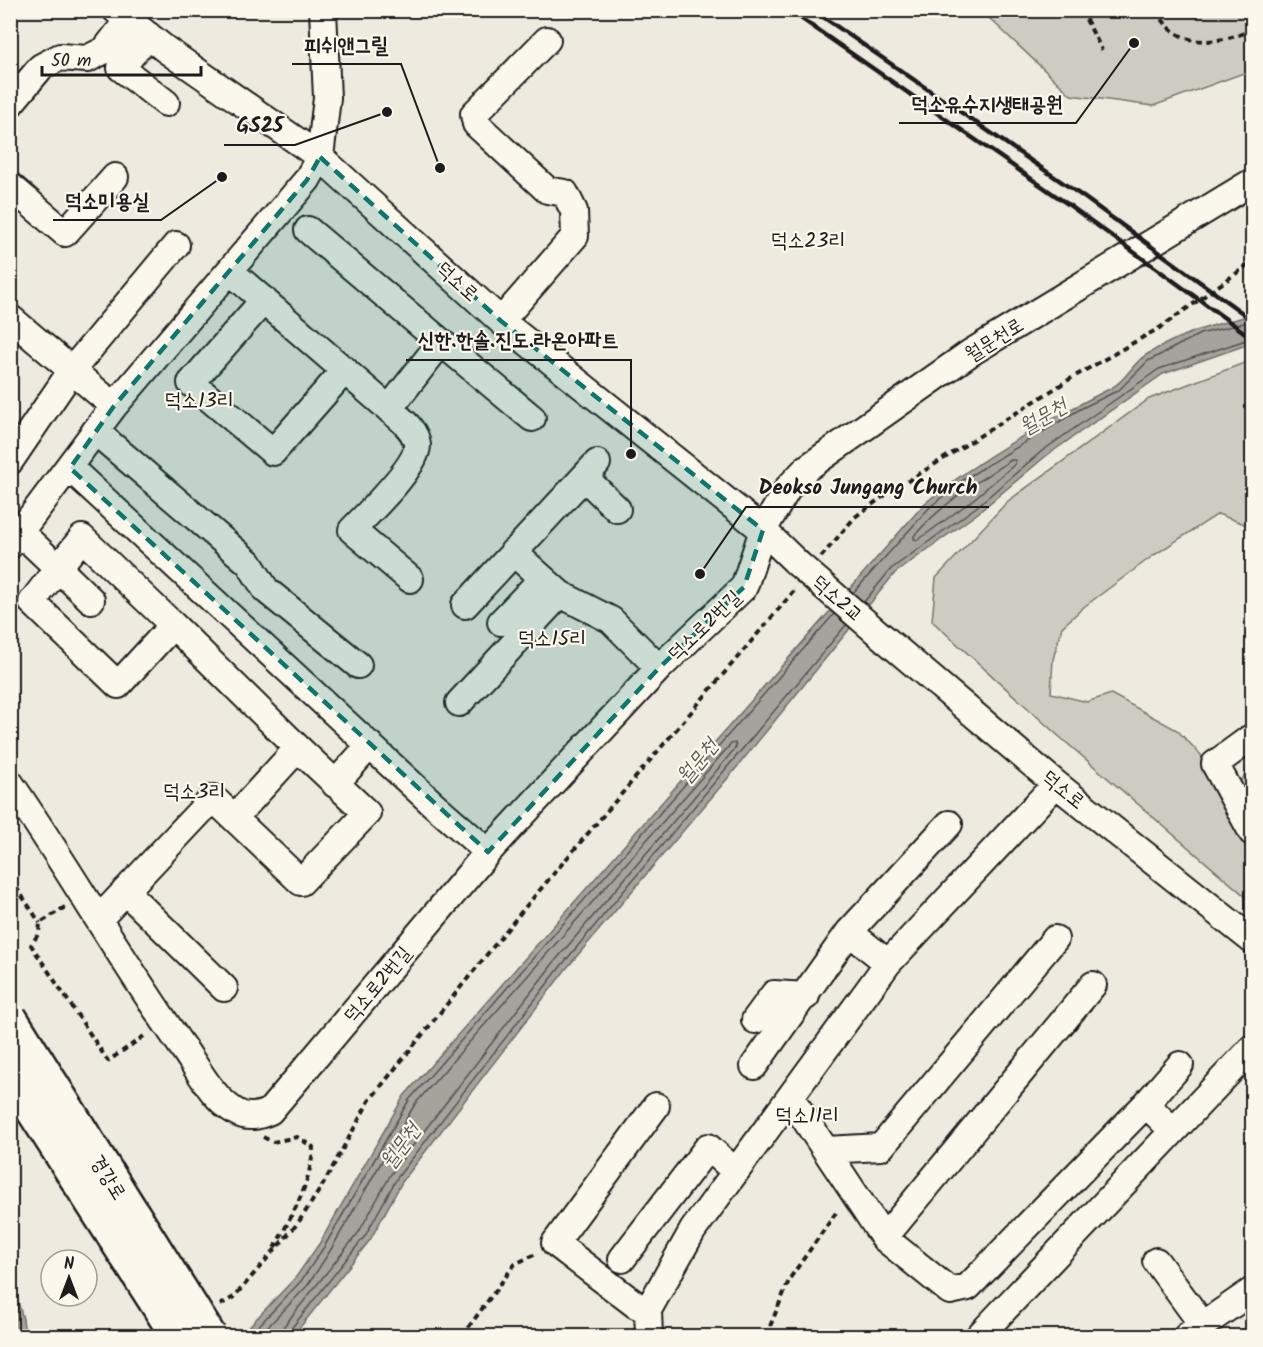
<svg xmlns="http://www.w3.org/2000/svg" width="1263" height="1347" font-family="Kalam,'Poor Story',sans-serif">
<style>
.green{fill:#ceccc2;stroke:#75746f;stroke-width:1.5}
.water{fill:#a6a39d;stroke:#6f6d69;stroke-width:1.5}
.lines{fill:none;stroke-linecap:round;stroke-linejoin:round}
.shore{stroke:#535250;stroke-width:1.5}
.minor-casing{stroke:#1c1c1c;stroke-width:30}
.path{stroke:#1c1c1c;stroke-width:4;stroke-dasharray:6 4.5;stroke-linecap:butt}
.minor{stroke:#fbf7ec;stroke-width:26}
.rail{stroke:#1c1c1c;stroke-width:4.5}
.minor-bridge-casing{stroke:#1c1c1c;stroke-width:30;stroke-linecap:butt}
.major-bridge-casing{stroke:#1c1c1c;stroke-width:38;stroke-linecap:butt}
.minor-bridge{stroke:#fbf7ec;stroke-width:26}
.major-bridge{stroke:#fbf7ec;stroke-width:33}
.marked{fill:#0f766e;fill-opacity:0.2;stroke:#0f766e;stroke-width:4.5;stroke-dasharray:12 8;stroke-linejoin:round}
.labels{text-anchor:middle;stroke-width:4.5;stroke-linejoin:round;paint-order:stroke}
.street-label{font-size:20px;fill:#1c1c1c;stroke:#fbf7ec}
.neighbourhood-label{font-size:21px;fill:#1c1c1c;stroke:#fbf7ec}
.water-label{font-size:21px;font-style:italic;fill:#5a5956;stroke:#fbf7ec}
.leader{fill:none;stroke:#1c1c1c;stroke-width:2}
.callout-dot{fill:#1c1c1c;stroke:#fbf7ec;stroke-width:2}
.callout-label{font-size:21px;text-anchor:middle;font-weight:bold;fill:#1c1c1c;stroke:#fbf7ec;stroke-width:4.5;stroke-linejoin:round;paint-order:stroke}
</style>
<rect width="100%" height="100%" fill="#eeeadf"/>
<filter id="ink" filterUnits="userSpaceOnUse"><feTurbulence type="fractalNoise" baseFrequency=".0167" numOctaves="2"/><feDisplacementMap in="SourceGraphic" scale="12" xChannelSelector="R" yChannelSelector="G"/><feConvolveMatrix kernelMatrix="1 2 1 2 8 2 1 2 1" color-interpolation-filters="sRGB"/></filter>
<g filter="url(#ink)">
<!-- green -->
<path class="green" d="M991 10 1252 11V70L1153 106 1071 95 986 15Z
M1252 360V527L1218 514 1154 555 1085 606 1062 627 1053 659 1051 693 1087 702 1111 694 1177 730 1201 755 1211 783 1242 780 1248 767 1252 768V902L1054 732 932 621 936 578 1008 501 1149 399Z"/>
<!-- water -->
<path class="water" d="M1252 315V343L1163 374 1046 456 978 513 895 573 733 772 566 969 402 1182 370 1240 293 1336H240L296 1277 319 1244 404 1096 925 503C983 456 1047 421 1113 387 1126 380 1133 363 1146 355 1179 334 1215 324 1252 315Z
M10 1274 23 1319 25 1336H11Z"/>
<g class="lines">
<!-- shore -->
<path class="shore" d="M1011 460H1015V464L970 502 918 540 914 539V536C944 502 974 484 1011 460Z
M853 593 930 507 963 480 1082 408 1119 390 1148 361 1200 334 1252 321
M864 602 891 569 975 508 1042 451 1159 369 1252 338
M249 1336 301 1281 324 1247 409 1100 834 614
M259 1336 308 1285 330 1251 415 1104 731 744 735 743 736 747 723 763 555 961 391 1174 359 1232 284 1326 281 1336
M288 1336 290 1330 365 1236 397 1178 561 966 846 625"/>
<defs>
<path id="minor" d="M323 10 327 98 320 157 501 321 763 530 797 563
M148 35 121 68 166 103
M10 104 41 67 60 57 87 59 105 50 128 20
M10 186 65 233 115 177
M231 272 389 409 441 342 308 230
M264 300 191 383 273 452 345 370
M10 318 114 406
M501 321 575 236 574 211 565 193 547 190 476 124 474 114 547 40
M441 342 532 418
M389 409C399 418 416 429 417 445 418 466 367 514 352 530L410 579
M95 431 249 563 266 590 358 665
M10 461 72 370 176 245
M70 468 432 803 488 852
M584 477 617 509
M20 532 58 568 32 602 118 685 173 625 82 538 58 568 91 600
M10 545 114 406 307 180 320 157 165 49 116 10
M513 552 560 594 611 620 659 668
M465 605 597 463
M501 622 542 579
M173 625 298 748
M879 634 1056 784 1252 940
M459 703 560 594
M1252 737 1215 764 1252 832
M10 783C70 870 122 962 183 1048 198 1069 213 1099 236 1112 248 1119 259 1116 270 1111L488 852 659 668 744 587 763 530 788 488 807 468 970 353 1252 182
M335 784 370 745
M125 891 224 988
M100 918 213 798 301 882 367 813 298 748 234 818
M888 963 849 932 949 824
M755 1020 774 994 806 996
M754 1066 849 932
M791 1098 884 1238 1093 985
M1173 1131 1146 1104 1180 1065
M826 1150 881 1147 1055 939
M884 1238 950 1291 968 1287 1146 1104
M622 1259 708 1147 735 1171
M1156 1261 1202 1324
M648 1310 636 1305 555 1243 656 1106
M649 1336 648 1310 693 1230 888 963 1056 784
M979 1336 1252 1048
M1187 1336 1252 1291"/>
</defs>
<!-- minor casing -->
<use href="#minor" class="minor-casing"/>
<!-- path -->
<path class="path" d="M1081 10 1102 50
M1157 10C1176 51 1219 44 1252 30
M821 557 855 517 881 498 1070 379 1161 327 1252 262
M10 878 40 923
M65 907 40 923 39 933 31 945 108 1061 147 1034
M263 1137 273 1142 297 1137 313 1147C311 1185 290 1219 272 1252
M220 1305 234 1297 298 1223 324 1183 369 1101 522 911 794 591
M462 1336 515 1264 536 1254
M766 1336 790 1278 838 1210"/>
<!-- minor -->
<use href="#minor" class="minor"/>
<!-- rail -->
<path class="rail" d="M789 10 1069 205 1252 338
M813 10 1085 198 1252 320"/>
<defs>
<path id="minor-bridge" d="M797 563 879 634"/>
<path id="major-bridge" d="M10 1018 209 1336
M10 1074 178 1336"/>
</defs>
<!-- minor-bridge casing -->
<use href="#minor-bridge" class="minor-bridge-casing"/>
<!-- major-bridge casing -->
<use href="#major-bridge" class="major-bridge-casing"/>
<!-- minor-bridge -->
<use href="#minor-bridge" class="minor-bridge"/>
<!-- major-bridge -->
<use href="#major-bridge" class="major-bridge"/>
</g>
</g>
<!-- marked area -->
<path class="marked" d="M320 157 501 321 763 530 744 587 659 668 488 852 70 468 114 406 307 180Z"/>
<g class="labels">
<!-- street labels -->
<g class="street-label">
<text transform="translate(458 281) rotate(42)" y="7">덕소로</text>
<text transform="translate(994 339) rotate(-32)" y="7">월문천로</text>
<text transform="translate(838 598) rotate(41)" y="7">덕소2교</text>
<text transform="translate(704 625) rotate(-44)" y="7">덕소로2번길</text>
<text transform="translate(1064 789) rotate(39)" y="7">덕소로</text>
<text transform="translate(377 984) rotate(-50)" y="7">덕소로2번길</text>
<text transform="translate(109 1177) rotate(58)" y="7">경강로</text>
</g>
<!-- neighbourhood labels -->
<g class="neighbourhood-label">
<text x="808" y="247">덕소23리</text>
<text x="199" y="407">덕소13리</text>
<text x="552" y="645">덕소15리</text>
<text x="194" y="798">덕소3리</text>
<text x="807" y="1122">덕소11리</text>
</g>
<!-- water labels -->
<g class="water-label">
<text transform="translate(1043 416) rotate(-30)" y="7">월문천</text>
<text transform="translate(697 761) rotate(-51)" y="7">월문천</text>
<text transform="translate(400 1146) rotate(-54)" y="7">월문천</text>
</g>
</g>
<!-- callouts -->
<path class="leader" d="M440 168L401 64H292M1134 43L1076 123H899M387 112L295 145H224M222 177L161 220H53M631 454L631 360H406M700 574L746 507H989"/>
<g class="callout-dot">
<circle cx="440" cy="168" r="6"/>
<circle cx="1134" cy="43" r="6"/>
<circle cx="387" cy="112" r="6"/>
<circle cx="222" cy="177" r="6"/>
<circle cx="631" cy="454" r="6"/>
<circle cx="700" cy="574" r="6"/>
</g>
<g class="callout-label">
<text x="346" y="52">피쉬앤그릴</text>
<text x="987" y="111">덕소유수지생태공원</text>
<text x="260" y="132">GS25</text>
<text x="107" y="208">덕소미용실</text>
<text x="518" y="347">신한.한솔.진도.라온아파트</text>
<text x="868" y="494">Deokso Jungang Church</text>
</g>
<!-- margin -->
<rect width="1263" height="1347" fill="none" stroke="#fbf7ec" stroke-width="36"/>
<rect x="18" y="18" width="1227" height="1311" fill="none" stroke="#1c1c1c" stroke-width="2" filter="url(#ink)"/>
<!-- north arrow -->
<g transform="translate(69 1278)"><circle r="28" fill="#fbf7ec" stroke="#a29f99" stroke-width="1.5"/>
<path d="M0-4.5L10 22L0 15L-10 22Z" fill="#1c1c1c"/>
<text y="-9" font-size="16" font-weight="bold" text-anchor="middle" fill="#1c1c1c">N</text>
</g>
<!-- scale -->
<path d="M42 66v9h159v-9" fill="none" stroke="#1c1c1c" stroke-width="3"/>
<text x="51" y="66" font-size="18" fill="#1c1c1c" stroke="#fbf7ec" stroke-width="4.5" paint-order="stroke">50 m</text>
</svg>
